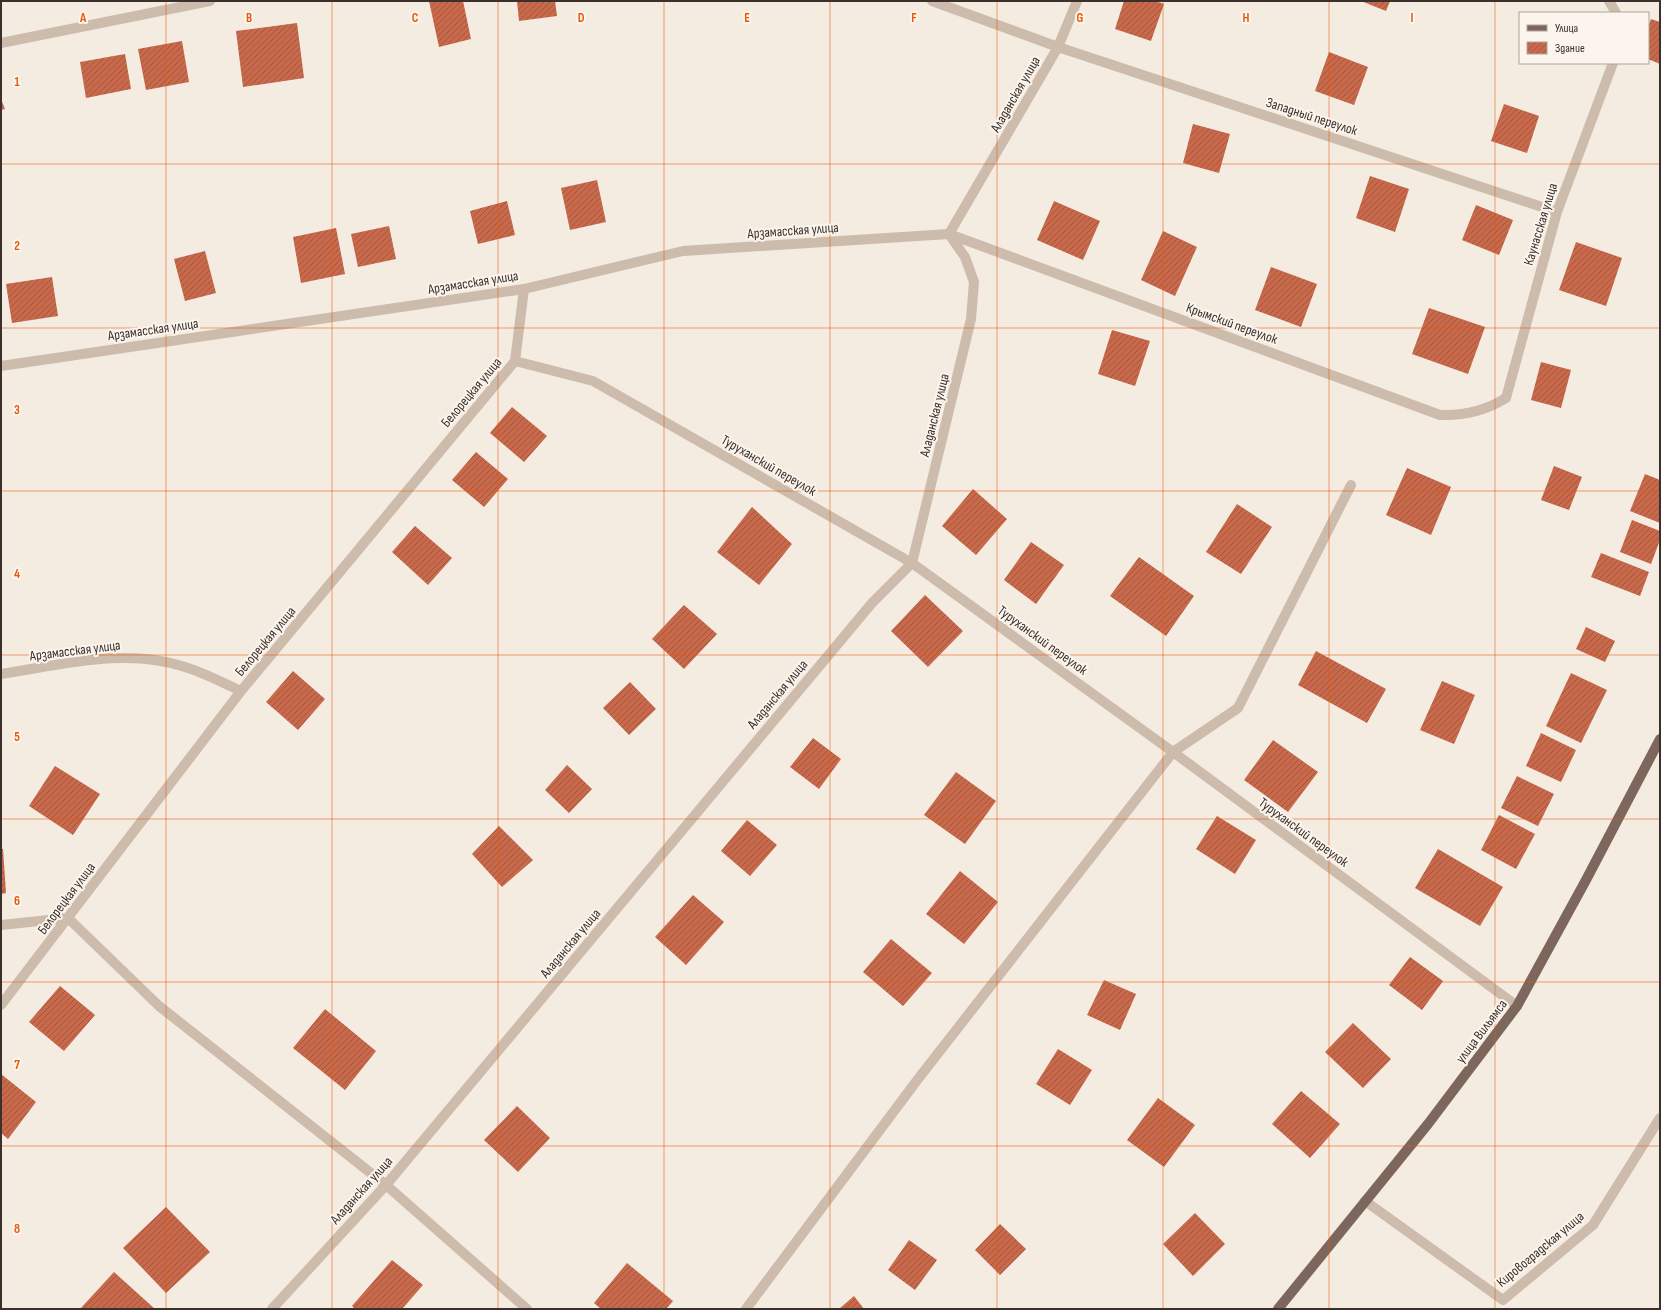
<svg xmlns="http://www.w3.org/2000/svg" width="1661" height="1310" font-family="'Sofia Sans Condensed',sans-serif">
<style>
.building{fill:url(#building-hatch)}
.lines{fill:none;stroke-linecap:round;stroke-linejoin:round}
.minor{stroke:#cdbbac;stroke-width:10}
.primary{stroke:#7d675c;stroke-width:10}
.grid{fill:none;stroke:#e8590c;stroke-width:1;stroke-opacity:0.55}
.labels{text-anchor:middle;stroke-width:4;stroke-linejoin:round;paint-order:stroke}
.street-label{font-size:14px;fill:#3b302b;stroke:#fbf5ee}
.grid-label{font-size:13px;text-anchor:middle;font-weight:bold;fill:#e8590c;stroke:#fbf5ee;stroke-width:4;stroke-linejoin:round;paint-order:stroke}
</style>
<defs>
<pattern id="building-hatch" width="6" height="6" patternUnits="userSpaceOnUse"><rect width="6" height="6" fill="#c8694b"/><path d="M-1 1l2-2M0 6l6-6M5 7l2-2" fill="none" stroke="#a4573f"/></pattern>
</defs>
<rect width="100%" height="100%" fill="#f4ebe1"/>
<!-- building -->
<path class="building" d="M429 1H463L471 39 439 47Z
M517 1H555L557 16 519 21Z
M1124 1H1155L1164 4 1151 41 1115 29Z
M1361 1H1390L1386 11Z
M1651 19 1660 22V64L1648 59V27Z
M297 23 304 78 243 87 236 31Z
M182 41 189 82 146 90 138 49Z
M1329 52 1368 67 1354 105 1315 91Z
M125 54 131 89 86 98 80 62Z
M1 99 5 109 1 110Z
M1504 104 1539 116 1527 153 1491 141Z
M1193 124 1230 134 1219 173 1183 163Z
M1370 176 1409 189 1395 232 1356 218Z
M597 180 606 222 570 230 561 188Z
M507 201 515 235 478 244 470 211Z
M1054 201 1100 221 1083 260 1037 240Z
M1476 205 1513 220 1499 255 1462 240Z
M389 226 396 259 358 267 351 234Z
M336 228 345 274 301 283 293 237Z
M1163 231 1197 247 1175 296 1141 280Z
M1576 242 1622 258 1606 306 1559 290Z
M205 251 216 293 185 301 174 259Z
M1271 267 1317 284 1301 327 1255 310Z
M52 277 58 316 12 323 6 284Z
M1429 308 1485 327 1468 374 1412 354Z
M1112 330 1150 341 1135 386 1098 374Z
M1541 362 1571 370 1561 408 1531 400Z
M512 407 547 436 524 462 490 433Z
M476 452 508 479 484 507 452 480Z
M1554 466 1582 477 1569 510 1541 500Z
M1407 468 1451 487 1431 535 1386 515Z
M1645 474 1660 480V523L1630 511Z
M973 489 1007 519 976 555 942 526Z
M1237 504 1272 527 1241 574 1206 552Z
M752 507 792 544 759 585 717 552Z
M1632 520 1660 531V540L1651 564 1620 552Z
M415 526 452 558 428 585 392 552Z
M1031 542 1064 565 1036 604 1004 580Z
M1601 553 1649 572 1640 596 1591 577Z
M1139 557 1194 596 1166 636 1110 596Z
M925 595 963 631 928 667 891 631Z
M684 605 717 634 684 669 652 639Z
M1586 627 1615 641 1605 662 1576 649Z
M1316 651 1386 689 1367 723 1298 685Z
M293 671 325 699 298 730 266 702Z
M1571 673 1607 690 1581 743 1546 726Z
M1442 681 1475 695 1454 744 1420 730Z
M630 682 656 709 629 735 603 708Z
M1541 733 1576 750 1561 782 1526 766Z
M813 738 841 759 819 789 790 767Z
M1273 740 1318 772 1288 812 1244 780Z
M567 765 592 789 569 813 545 790Z
M55 766 100 794 73 835 29 806Z
M956 772 996 801 965 844 924 815Z
M1517 776 1554 794 1538 826 1501 808Z
M1499 815 1535 834 1516 869 1481 850Z
M1217 816 1256 840 1235 874 1196 849Z
M747 820 777 845 750 876 721 851Z
M499 826 533 860 502 887 472 854Z
M1 849H3L6 893 1 894Z
M1438 849 1503 887 1480 926 1415 888Z
M960 871 998 902 964 944 926 914Z
M693 895 724 922 686 965 655 937Z
M891 939 932 973 903 1006 863 972Z
M1410 957 1443 981 1422 1010 1389 985Z
M1104 980 1136 994 1120 1030 1087 1015Z
M60 986 95 1015 64 1051 29 1022Z
M325 1009 376 1051 345 1090 293 1048Z
M1353 1023 1391 1059 1363 1088 1325 1052Z
M1058 1049 1092 1070 1070 1105 1036 1084Z
M1 1074 36 1102 8 1139 1 1133Z
M1301 1091 1340 1124 1310 1158 1272 1124Z
M1158 1098 1195 1125 1164 1167 1127 1140Z
M517 1106 550 1138 518 1172 484 1140Z
M166 1207 210 1252 166 1293 123 1248Z
M1195 1213 1225 1244 1193 1276 1163 1244Z
M1000 1224 1026 1249 1000 1275 975 1250Z
M909 1240 937 1260 915 1290 888 1270Z
M392 1260 423 1285 402 1309H355L352 1306Z
M627 1263 673 1301 666 1309H601L594 1303Z
M114 1272 155 1309H80Z
M854 1296 864 1309H839Z"/>
<g class="lines">
<!-- minor -->
<path class="minor" d="M932 1 1058 47 1557 212
M1609 1 1616 13
M1 43 210 1
M515 361 593 381 912 563 1173 752 1517 1006
M1 366 524 289 683 251 949 234 1440 415C1464 416 1485 411 1506 398L1557 212 1613 63
M1 674C61 665 126 647 185 667 205 673 223 683 241 691
M1 925 68 918 159 1006 386 1185 527 1309
M1 1005 241 691 515 361 524 289
M1365 1201 1503 1300 1593 1225 1660 1118
M272 1309 386 1185 872 603 912 563 971 319 974 282 965 257 949 234 1058 47 1077 1
M746 1309 918 1079 1173 752 1238 708 1351 485"/>
<!-- primary -->
<path class="primary" d="M1278 1309 1428 1124 1517 1006 1586 880 1660 739"/>
</g>
<!-- grid -->
<path class="grid" d="M166 1V1309M332 1V1309M498 1V1309M664 1V1309M830 1V1309M997 1V1309M1163 1V1309M1329 1V1309M1495 1V1309M1 164H1660M1 328H1660M1 491H1660M1 655H1660M1 819H1660M1 982H1660M1 1146H1660"/>
<g class="labels">
<!-- street labels -->
<g class="street-label">
<text transform="translate(1015 94) rotate(-60)" y="5">Аладанская улица</text>
<text transform="translate(1312 116) rotate(18)" y="5">Западный переулок</text>
<text transform="translate(1540 224) rotate(-73)" y="5">Каунасская улица</text>
<text transform="translate(793 230) rotate(-4)" y="5">Арзамасская улица</text>
<text transform="translate(473 282) rotate(-9)" y="5">Арзамасская улица</text>
<text transform="translate(1232 323) rotate(20)" y="5">Крымский переулок</text>
<text transform="translate(153 329) rotate(-8)" y="5">Арзамасская улица</text>
<text transform="translate(471 392) rotate(-50)" y="5">Белорецкая улица</text>
<text transform="translate(934 415) rotate(-76)" y="5">Аладанская улица</text>
<text transform="translate(769 465) rotate(30)" y="5">Туруханский переулок</text>
<text transform="translate(1043 640) rotate(36)" y="5">Туруханский переулок</text>
<text transform="translate(265 641) rotate(-50)" y="5">Белорецкая улица</text>
<text transform="translate(75 650) rotate(-7)" y="5">Арзамасская улица</text>
<text transform="translate(777 694) rotate(-50)" y="5">Аладанская улица</text>
<text transform="translate(1304 832) rotate(36)" y="5">Туруханский переулок</text>
<text transform="translate(66 898) rotate(-53)" y="5">Белорецкая улица</text>
<text transform="translate(570 943) rotate(-50)" y="5">Аладанская улица</text>
<text transform="translate(1481 1031) rotate(-53)" y="5">улица Вильямса</text>
<text transform="translate(361 1190) rotate(-48)" y="5">Аладанская улица</text>
<text transform="translate(1540 1249) rotate(-40)" y="5">Кировоградская улица</text>
</g>
</g>
<g class="grid-label">
<text x="83" y="22">A</text>
<text x="249" y="22">B</text>
<text x="415" y="22">C</text>
<text x="581" y="22">D</text>
<text x="747" y="22">E</text>
<text x="914" y="22">F</text>
<text x="1080" y="22">G</text>
<text x="1246" y="22">H</text>
<text x="1412" y="22">I</text>
<text x="17" y="86">1</text>
<text x="17" y="250">2</text>
<text x="17" y="414">3</text>
<text x="17" y="578">4</text>
<text x="17" y="741">5</text>
<text x="17" y="905">6</text>
<text x="17" y="1069">7</text>
<text x="17" y="1233">8</text>
</g>
<!-- border -->
<rect width="1661" height="1310" fill="none" stroke="#3b302b" stroke-width="4"/>
<!-- legend -->
<rect x="1519" y="12" width="130" height="52" fill="#fbf5ee" stroke="#aea6a0"/>
<rect x="1527" y="25" width="20" height="6" fill="#7d675c" stroke="#aea6a0"/>
<text x="1555" y="32" font-size="12" fill="#3b302b">Улица</text>
<rect x="1527" y="42" width="20" height="12" fill="url(#building-hatch)" stroke="#aea6a0"/>
<text x="1555" y="52" font-size="12" fill="#3b302b">Здание</text>
</svg>
